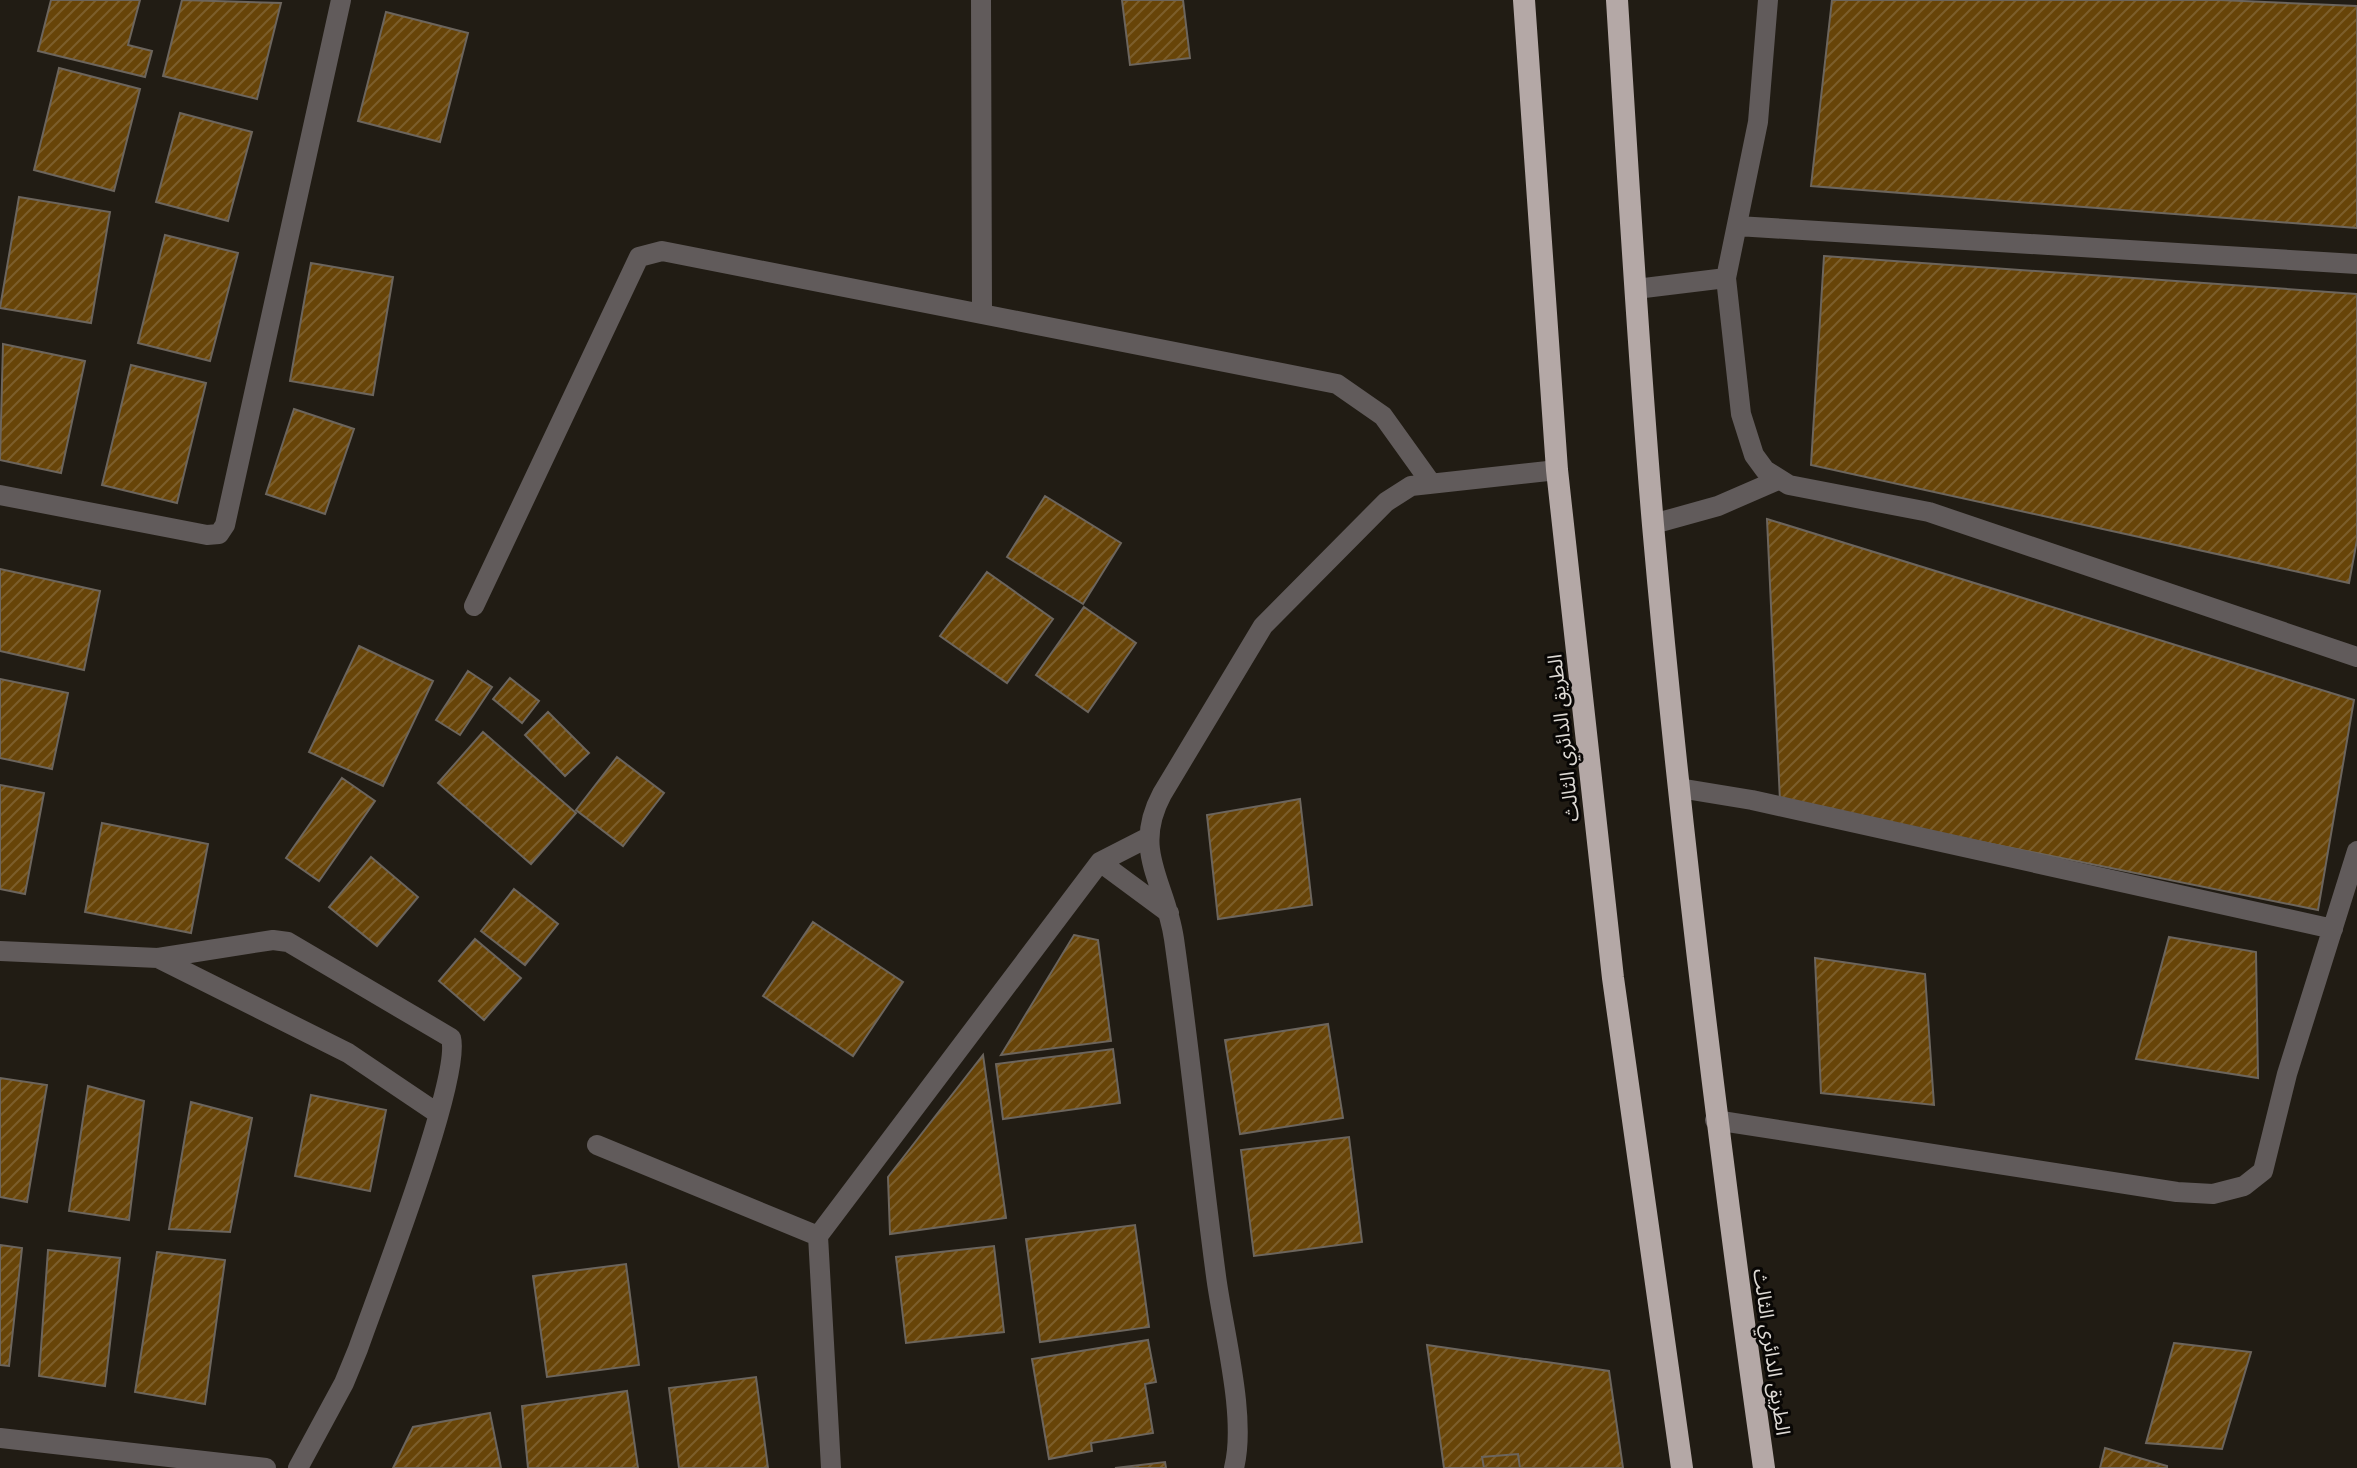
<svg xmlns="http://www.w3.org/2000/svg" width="2357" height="1468" font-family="'Open Sans','Noto Sans Arabic',sans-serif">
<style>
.building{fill:url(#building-hatch);stroke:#6c655d;stroke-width:2}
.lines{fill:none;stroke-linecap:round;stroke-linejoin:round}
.minor{stroke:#615b5b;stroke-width:20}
.trunk{stroke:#b4a8a6;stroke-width:22}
.labels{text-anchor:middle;stroke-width:6;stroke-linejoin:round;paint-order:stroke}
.street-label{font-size:20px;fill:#ddd9d4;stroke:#090705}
</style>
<defs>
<pattern id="building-hatch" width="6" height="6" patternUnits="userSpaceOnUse" patternTransform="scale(2)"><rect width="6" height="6" fill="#674408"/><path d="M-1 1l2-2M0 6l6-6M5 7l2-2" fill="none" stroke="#7c5e2b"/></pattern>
</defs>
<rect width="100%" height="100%" fill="#211c14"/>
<!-- building -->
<path class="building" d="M51 0H140L128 45 152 51 145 77 38 51Z
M182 0 281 3 257 99 163 76Z
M1122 0H1183L1190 58 1130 65Z
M1832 0H2220L2357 6V228L1811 186Z
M386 12 468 33 440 142 358 121Z
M59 68 140 89 114 191 34 170Z
M180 113 252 132 228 221 156 202Z
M19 197 110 212 91 323 0 308Z
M165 235 238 253 210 361 138 343Z
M1824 256 2357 294V540L2349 583 1811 465Z
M311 263 393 277 373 395 290 381Z
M3 344 85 361 61 473 0 460Z
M131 365 206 383 177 503 102 485Z
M294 409 354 429 325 514 266 494Z
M1045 496 1121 543 1083 604 1007 557Z
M1767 519 2354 700 2318 910 1780 801Z
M0 569 100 591 84 670 0 651Z
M987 572 1053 619 1007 683 940 636Z
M1084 607 1136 643 1088 712 1036 675Z
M359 646 433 681 383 786 309 752Z
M468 671 492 687 460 735 436 720Z
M510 678 539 701 522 723 493 699Z
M0 679 68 693 52 769 0 758Z
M548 712 589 753 565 776 525 735Z
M483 732 576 813 531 864 438 783Z
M617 757 664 793 623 846 576 810Z
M342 778 375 801 319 881 286 858Z
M0 785 44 793 25 894 0 889Z
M1300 799 1312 905 1218 919 1207 815Z
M102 823 208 844 191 933 85 912Z
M371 857 418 897 377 946 329 907Z
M514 889 558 924 525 965 481 931Z
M813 922 903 982 853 1056 763 996Z
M1074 935 1098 940 1111 1041 1001 1055Z
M2169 937 2256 952 2258 1078 2136 1059Z
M475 939 521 978 484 1020 439 981Z
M1815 958 1925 974 1934 1105 1821 1093Z
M1328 1024 1343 1118 1240 1134 1225 1040Z
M1113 1049 1120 1103 1003 1119 996 1064Z
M983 1055 1006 1218 890 1234 888 1177Z
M0 1078 47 1085 27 1202 0 1197Z
M88 1086 144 1101 129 1220 69 1211Z
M311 1095 386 1110 370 1191 295 1176Z
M191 1102 252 1118 230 1232 169 1229Z
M1349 1137 1362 1242 1254 1256 1241 1150Z
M1135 1225 1149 1327 1040 1342 1026 1239Z
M0 1245 22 1248 9 1366 0 1365Z
M994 1246 1004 1332 906 1343 896 1257Z
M48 1250 120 1258 105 1386 39 1376Z
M157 1252 225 1260 205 1404 135 1392Z
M626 1264 639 1365 547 1377 533 1276Z
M1148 1340 1156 1382 1145 1384 1153 1433 1091 1443 1092 1451 1049 1459 1032 1359Z
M2174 1343 2251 1352 2222 1449 2146 1443Z
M1427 1345 1609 1371 1623 1468H1444Z
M756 1377 768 1468H679L669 1388Z
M627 1391 638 1468H528L522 1406Z
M490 1413 501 1468H393L413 1427Z
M2105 1448 2167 1466V1468H2100Z
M1518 1454 1520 1468H1484L1482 1457Z
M1165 1462 1166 1468H1115Z"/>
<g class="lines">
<!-- minor -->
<path class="minor" d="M981 0 982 313
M1768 0 1758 122 1726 278 1741 414 1754 455 1765 470 1789 485 1929 512 2357 657
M1737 226 2357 264
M1636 289 1726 278
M0 495 207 535 219 534 225 525 341 0
M1653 524 1718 506 1778 480
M474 606 639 257 662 251 1337 384 1383 416 1431 483
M1679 788 1752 800 2333 929
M1100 862 1169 913
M0 951 158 958 273 940 288 942 451 1038C462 1078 376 1297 358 1349L344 1383 298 1468
M158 958 348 1053 437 1113
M1715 1120 2177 1192 2213 1194 2244 1186 2263 1171 2287 1074 2357 851
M597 1145 818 1236
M0 1438 266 1468
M831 1468 818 1236 1100 862 1147 838
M1234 1468C1247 1417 1223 1330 1216 1276 1201 1164 1190 1051 1174 939 1166 882 1131 852 1162 794L1263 626 1386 502 1411 486 1557 470"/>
<!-- trunk -->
<path class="trunk" d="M1524 0 1557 470 1613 978 1682 1468
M1617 0C1628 175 1638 351 1653 525 1681 841 1720 1155 1764 1468"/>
</g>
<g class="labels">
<!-- street labels -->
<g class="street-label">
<text transform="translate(1563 738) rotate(-96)" y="7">الطريق الدائري الثالث</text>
<text transform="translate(1772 1352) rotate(82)" y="7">الطريق الدائري الثالث</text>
</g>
</g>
</svg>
